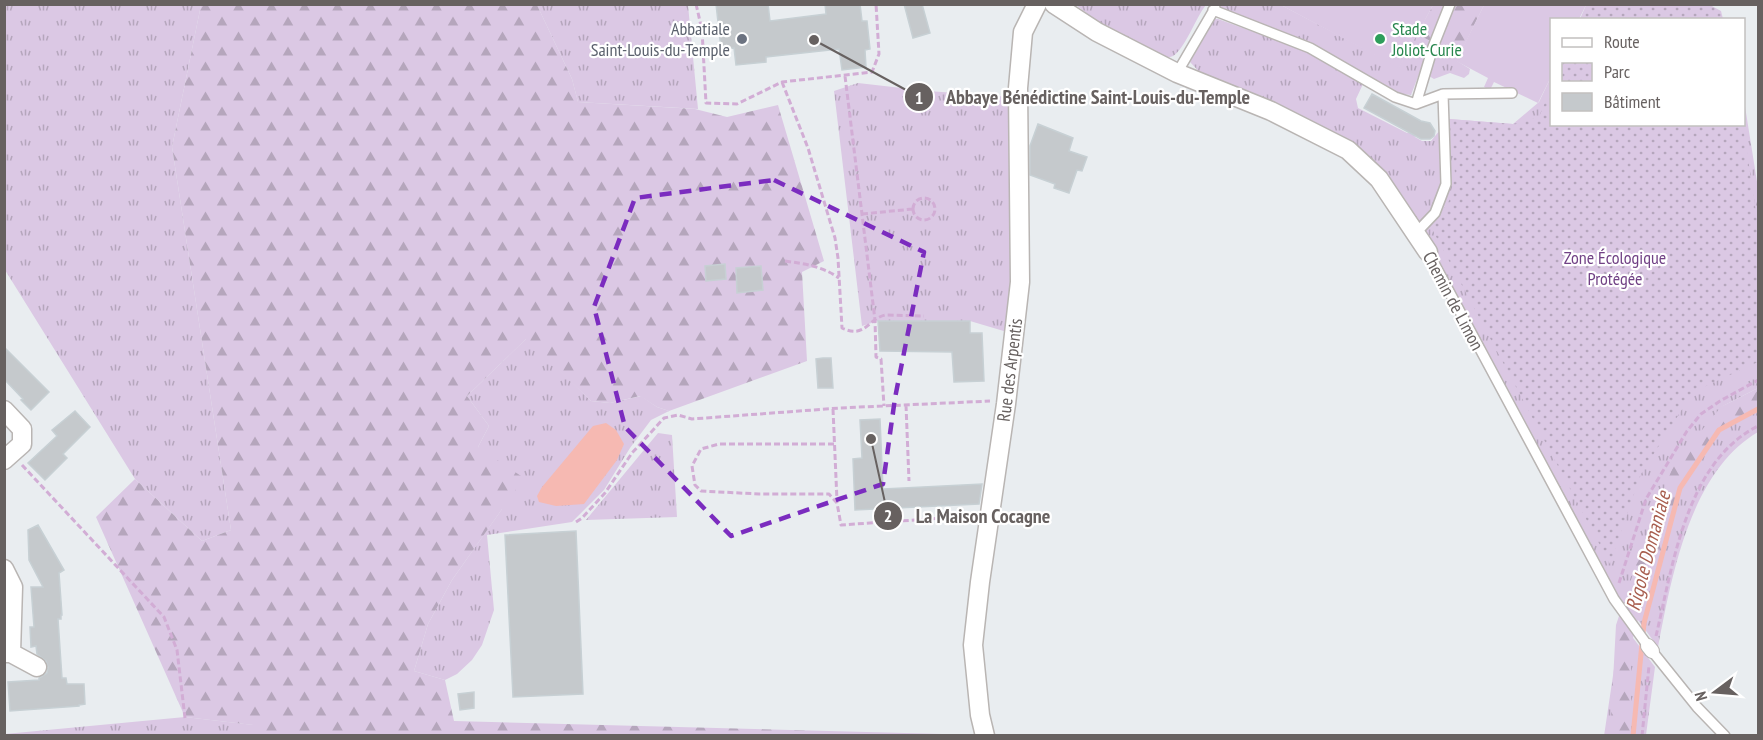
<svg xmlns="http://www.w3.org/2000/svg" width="1763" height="740" font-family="'PT Sans Narrow',sans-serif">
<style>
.grass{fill:url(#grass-tufts)}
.forest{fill:url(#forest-firs)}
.park{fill:url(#park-dots)}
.garden{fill:#dbc8e4}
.water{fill:#f6b9b2}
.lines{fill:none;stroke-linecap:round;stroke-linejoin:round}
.stream{stroke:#f6b9b2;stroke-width:5}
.building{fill:#c5c9cc;stroke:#c7d0d4;stroke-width:1.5}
.service-casing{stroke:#b9b5b3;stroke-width:12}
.pedestrian-casing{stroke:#b9b5b3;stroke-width:16}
.minor-casing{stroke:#b9b5b3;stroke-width:21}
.path{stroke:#d2add5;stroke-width:3;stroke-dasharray:6 3;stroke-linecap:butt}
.service{stroke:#fff;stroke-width:9}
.pedestrian{stroke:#fff;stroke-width:14}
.minor{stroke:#fff;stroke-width:18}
.marked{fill:none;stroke:#7b2cbf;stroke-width:4.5;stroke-dasharray:12 8;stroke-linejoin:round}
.worship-dot{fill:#6b7280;stroke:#fff;stroke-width:2}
.leisure-dot{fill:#2e9e5b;stroke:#fff;stroke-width:2}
.labels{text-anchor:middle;stroke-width:4.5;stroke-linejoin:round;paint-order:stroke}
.worship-label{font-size:18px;fill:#5b616d;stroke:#fff;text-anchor:end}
.leisure-label{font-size:18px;fill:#27864d;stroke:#fff;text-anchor:start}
.park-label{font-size:18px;fill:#714185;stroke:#fff}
.street-label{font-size:18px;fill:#676160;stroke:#fff}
.water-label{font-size:20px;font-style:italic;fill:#a85e4f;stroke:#fff}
.leader{fill:none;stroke:#676160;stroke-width:2}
.callout-dot{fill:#676160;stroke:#fff;stroke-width:2}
.mark-label{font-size:18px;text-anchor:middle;font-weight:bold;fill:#fff}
.callout-label{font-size:20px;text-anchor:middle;font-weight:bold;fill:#676160;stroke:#fff;stroke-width:4.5;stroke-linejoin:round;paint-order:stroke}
</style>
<defs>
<pattern id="grass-tufts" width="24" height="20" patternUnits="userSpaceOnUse" patternTransform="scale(1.5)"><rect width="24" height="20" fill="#dbc8e4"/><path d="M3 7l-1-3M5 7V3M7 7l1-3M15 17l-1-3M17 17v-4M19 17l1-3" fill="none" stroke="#b5a6bc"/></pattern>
<pattern id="forest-firs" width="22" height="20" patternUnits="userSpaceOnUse" patternTransform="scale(1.5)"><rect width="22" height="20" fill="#dbc8e4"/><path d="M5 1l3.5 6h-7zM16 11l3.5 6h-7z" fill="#b5a6bc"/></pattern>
<pattern id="park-dots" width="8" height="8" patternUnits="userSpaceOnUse" patternTransform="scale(1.5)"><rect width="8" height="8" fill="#dbc8e4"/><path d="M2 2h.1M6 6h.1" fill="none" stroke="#b5a6bc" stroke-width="1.8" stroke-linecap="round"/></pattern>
</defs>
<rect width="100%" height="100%" fill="#e9edf0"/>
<!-- grass -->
<path class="grass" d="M5 5H201L172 147 231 530 202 541 135 479 5 270Z
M537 5H688L698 109 578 102 572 79Z
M1076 5H1281L1399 67 1417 34 1459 56 1457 61 1470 69 1469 74 1464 78 1450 73 1434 79 1429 76 1427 53 1411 95 1403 94 1399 97 1282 33 1253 20 1236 17 1206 5C1196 17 1185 49 1173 56 1154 66 1092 17 1076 5Z
M1215 19H1218L1309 52 1363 84 1356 99 1358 108 1407 133 1413 131 1415 137 1422 141H1431L1449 119 1513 124 1539 102 1551 77 1552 124H1744V100L1758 188V388L1721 407 1758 390V432C1690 472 1672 575 1658 647L1626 604 1622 605 1423 233 1445 206 1424 226 1416 222 1382 175 1207 80 1190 62Z
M858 83 928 91 1011 97 1012 289 1007 332 970 321H878L862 326 834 91Z
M527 338 591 401 610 403 641 396 657 407 669 411 651 420 630 448 604 490 572 522 487 535 494 610 482 645 472 660 457 674 445 680 414 671 428 624 452 580 502 509 478 447 489 426 467 396Z
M658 433 672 435 677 517 586 520Z
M1621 622 1655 667 1646 735 1604 736Z
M185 717 254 725V736H5V734Z"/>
<!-- forest -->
<path class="forest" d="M201 5H537L572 79 578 102 695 109 727 117 778 105 824 261 802 272 807 361 669 411 657 407 640 396 610 403 591 401 526 339 467 396 489 426 478 447 524 478 452 580 428 624 414 671 445 680 454 721 981 735H254L253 725 185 717 96 517 135 479 202 541 231 530 172 147Z
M1433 5H1484L1459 56 1417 34Z
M1758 388V409L1719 428 1679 491 1654 562 1631 645V735L1610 736 1616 625 1645 538 1674 464 1721 407Z"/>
<!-- park -->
<path class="park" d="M1586 5H1710L1721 11 1723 19H1580Z
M1551 88 1552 124 1743 125 1758 226V362L1693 392 1641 474 1610 564 1431 227 1449 201 1455 173 1449 119 1513 124 1539 117Z"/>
<!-- garden -->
<path class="garden" d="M1281 5H1433L1399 68Z
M1484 5H1586L1579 19 1552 20 1551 77 1538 103 1494 82 1490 90 1484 87 1488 78 1456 61Z"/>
<!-- water -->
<path class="water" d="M606 423 616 430 624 444 617 460 584 504 556 506 539 502 537 496 542 487 593 426Z"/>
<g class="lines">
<!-- stream -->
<path class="stream" d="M1633 736 1644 623 1680 488 1719 430 1758 409"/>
</g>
<!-- building -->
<path class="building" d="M716 4H768L770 21 826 14 825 4H860L862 21H867L870 49 865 50 866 67 842 70 839 49 766 57V62L736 65 734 48 721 49Z
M904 4H922L930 33 913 38Z
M1372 94 1421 121 1430 123 1435 131 1434 136 1430 139H1421L1364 108Z
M1038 124 1073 138 1069 151 1087 157 1082 171 1077 170 1069 193 1054 188 1055 184 1030 175V146Z
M725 264 726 279 706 281 705 266Z
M761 266 763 290 737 293 736 268Z
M878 321H970V333H982L984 381 954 382 952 352 880 351Z
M4 347 49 392 31 410 21 400 23 399 4 379Z
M823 358H831L833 388H818L816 359Z
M75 411 90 427 63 454 67 458 45 480 28 463 57 436 52 430Z
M880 419 883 489 982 484 979 504 855 510 853 459 862 458 860 420Z
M38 525 64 570 59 573 62 615H61V619H58L62 678H66L67 684H84L85 704 79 705V706L10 711 8 682 39 680V678L47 673 48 667 46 661 37 654 36 646 31 647 30 627H34L31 587H43L29 560 28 530Z
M576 531 583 694 513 697 505 535Z
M474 692V708L460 710 458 694Z"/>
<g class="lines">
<defs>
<path id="service" d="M1213 10 1310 48 1395 97 1416 104 1433 47 1450 4
M1177 73 1215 8
M1416 104 1443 94 1512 93
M1415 234 1435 213 1446 184 1443 94
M1428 252 1614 599 1648 646
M1652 651 1697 707 1725 736"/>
<path id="pedestrian" d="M1648 646 1652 651"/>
<path id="minor" d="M1054 4 1097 32 1177 73 1271 111 1348 150 1379 179 1428 252
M4 410 22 429V444L4 460
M4 569 13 587 11 653
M4 653H11L37 667
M985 736 980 715 973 645 980 582 1006 404 1020 282 1018 88 1023 32 1037 4"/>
</defs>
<!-- service casing -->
<use href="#service" class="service-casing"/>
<!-- pedestrian casing -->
<use href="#pedestrian" class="pedestrian-casing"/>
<!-- minor casing -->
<use href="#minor" class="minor-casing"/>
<!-- path -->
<path class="path" d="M696 4 702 30 706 103 737 104 782 82 872 72 879 54 876 4
M845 76 875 320 876 357 881 359 884 406
M782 82 808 148 835 238 838 258 842 328C865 339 868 319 885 315L924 316
M913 209a11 11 0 1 1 22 0a11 11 0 1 1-22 0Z
M862 214 913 209
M785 261C805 264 822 266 839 278
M906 405 909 481
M833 409 837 501
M834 444H719L701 449 692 466 695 485 701 491 759 494H829L837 503 841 525 973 516
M22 465 164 617 177 650 185 718
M576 522 582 518 605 493 632 453 664 418 678 415 692 419 840 408 990 401
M1619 583 1646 499 1687 431 1701 414 1720 401 1758 380
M1656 636C1673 565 1686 462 1758 426
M1642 736 1649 666"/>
<!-- service -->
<use href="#service" class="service"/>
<!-- pedestrian -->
<use href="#pedestrian" class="pedestrian"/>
<!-- minor -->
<use href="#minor" class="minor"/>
</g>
<!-- marked area -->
<path class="marked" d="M774 180 924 252 895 398 883 484 731 536 625 427 594 307 635 198Z"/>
<!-- markers -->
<circle class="worship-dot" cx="742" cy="39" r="6"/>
<circle class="leisure-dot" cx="1380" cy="39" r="6"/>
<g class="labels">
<!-- worship labels -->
<g class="worship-label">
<text x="730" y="35">Abbatiale<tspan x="730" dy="21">Saint-Louis-du-Temple</tspan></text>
</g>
<!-- leisure labels -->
<g class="leisure-label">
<text x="1392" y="35">Stade<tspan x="1392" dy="21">Joliot-Curie</tspan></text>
</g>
<!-- park labels -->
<g class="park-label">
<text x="1615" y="264">Zone Écologique<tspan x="1615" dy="21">Protégée</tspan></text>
</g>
<!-- street labels -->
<g class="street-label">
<text transform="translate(1453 301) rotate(62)" y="6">Chemin de Limon</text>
<text transform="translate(1010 370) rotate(-83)" y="6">Rue des Arpentis</text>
</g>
<!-- water labels -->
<g class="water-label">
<text transform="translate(1648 551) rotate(-75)" y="7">Rigole Domaniale</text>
</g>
</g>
<!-- callouts -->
<path class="leader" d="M814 40L919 97M871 439L888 516"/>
<g class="callout-dot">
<circle cx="814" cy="40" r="6"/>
<circle cx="871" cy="439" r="6"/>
<circle cx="919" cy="97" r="15"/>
<circle cx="888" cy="516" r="15"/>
</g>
<g class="mark-label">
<text x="919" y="104">1</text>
<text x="888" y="522">2</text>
</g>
<g class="callout-label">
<text x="1098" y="104">Abbaye Bénédictine Saint-Louis-du-Temple</text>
<text x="983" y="523">La Maison Cocagne</text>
</g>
<!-- border -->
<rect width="1763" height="740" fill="none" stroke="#676160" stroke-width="12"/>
<!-- legend -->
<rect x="1550" y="18" width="195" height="108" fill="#ffffff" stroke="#c2c0bf" stroke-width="1.5"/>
<rect x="1562" y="38" width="30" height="9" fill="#ffffff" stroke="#c2c0bf" stroke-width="1.5"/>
<text x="1604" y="48" font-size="18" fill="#676160">Route</text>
<rect x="1562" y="63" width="30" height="18" fill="url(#park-dots)" stroke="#c2c0bf" stroke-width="1.5"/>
<text x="1604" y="78" font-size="18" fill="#676160">Parc</text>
<rect x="1562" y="93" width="30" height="18" fill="#c5c9cc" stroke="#c2c0bf" stroke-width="1.5"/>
<text x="1604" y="108" font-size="18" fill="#676160">Bâtiment</text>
<!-- north arrow -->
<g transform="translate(1715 692) rotate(254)" stroke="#ffffff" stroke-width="4.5" paint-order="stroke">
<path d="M0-4.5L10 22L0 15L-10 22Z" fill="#676160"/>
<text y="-9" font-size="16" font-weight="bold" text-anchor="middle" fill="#676160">N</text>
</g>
</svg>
